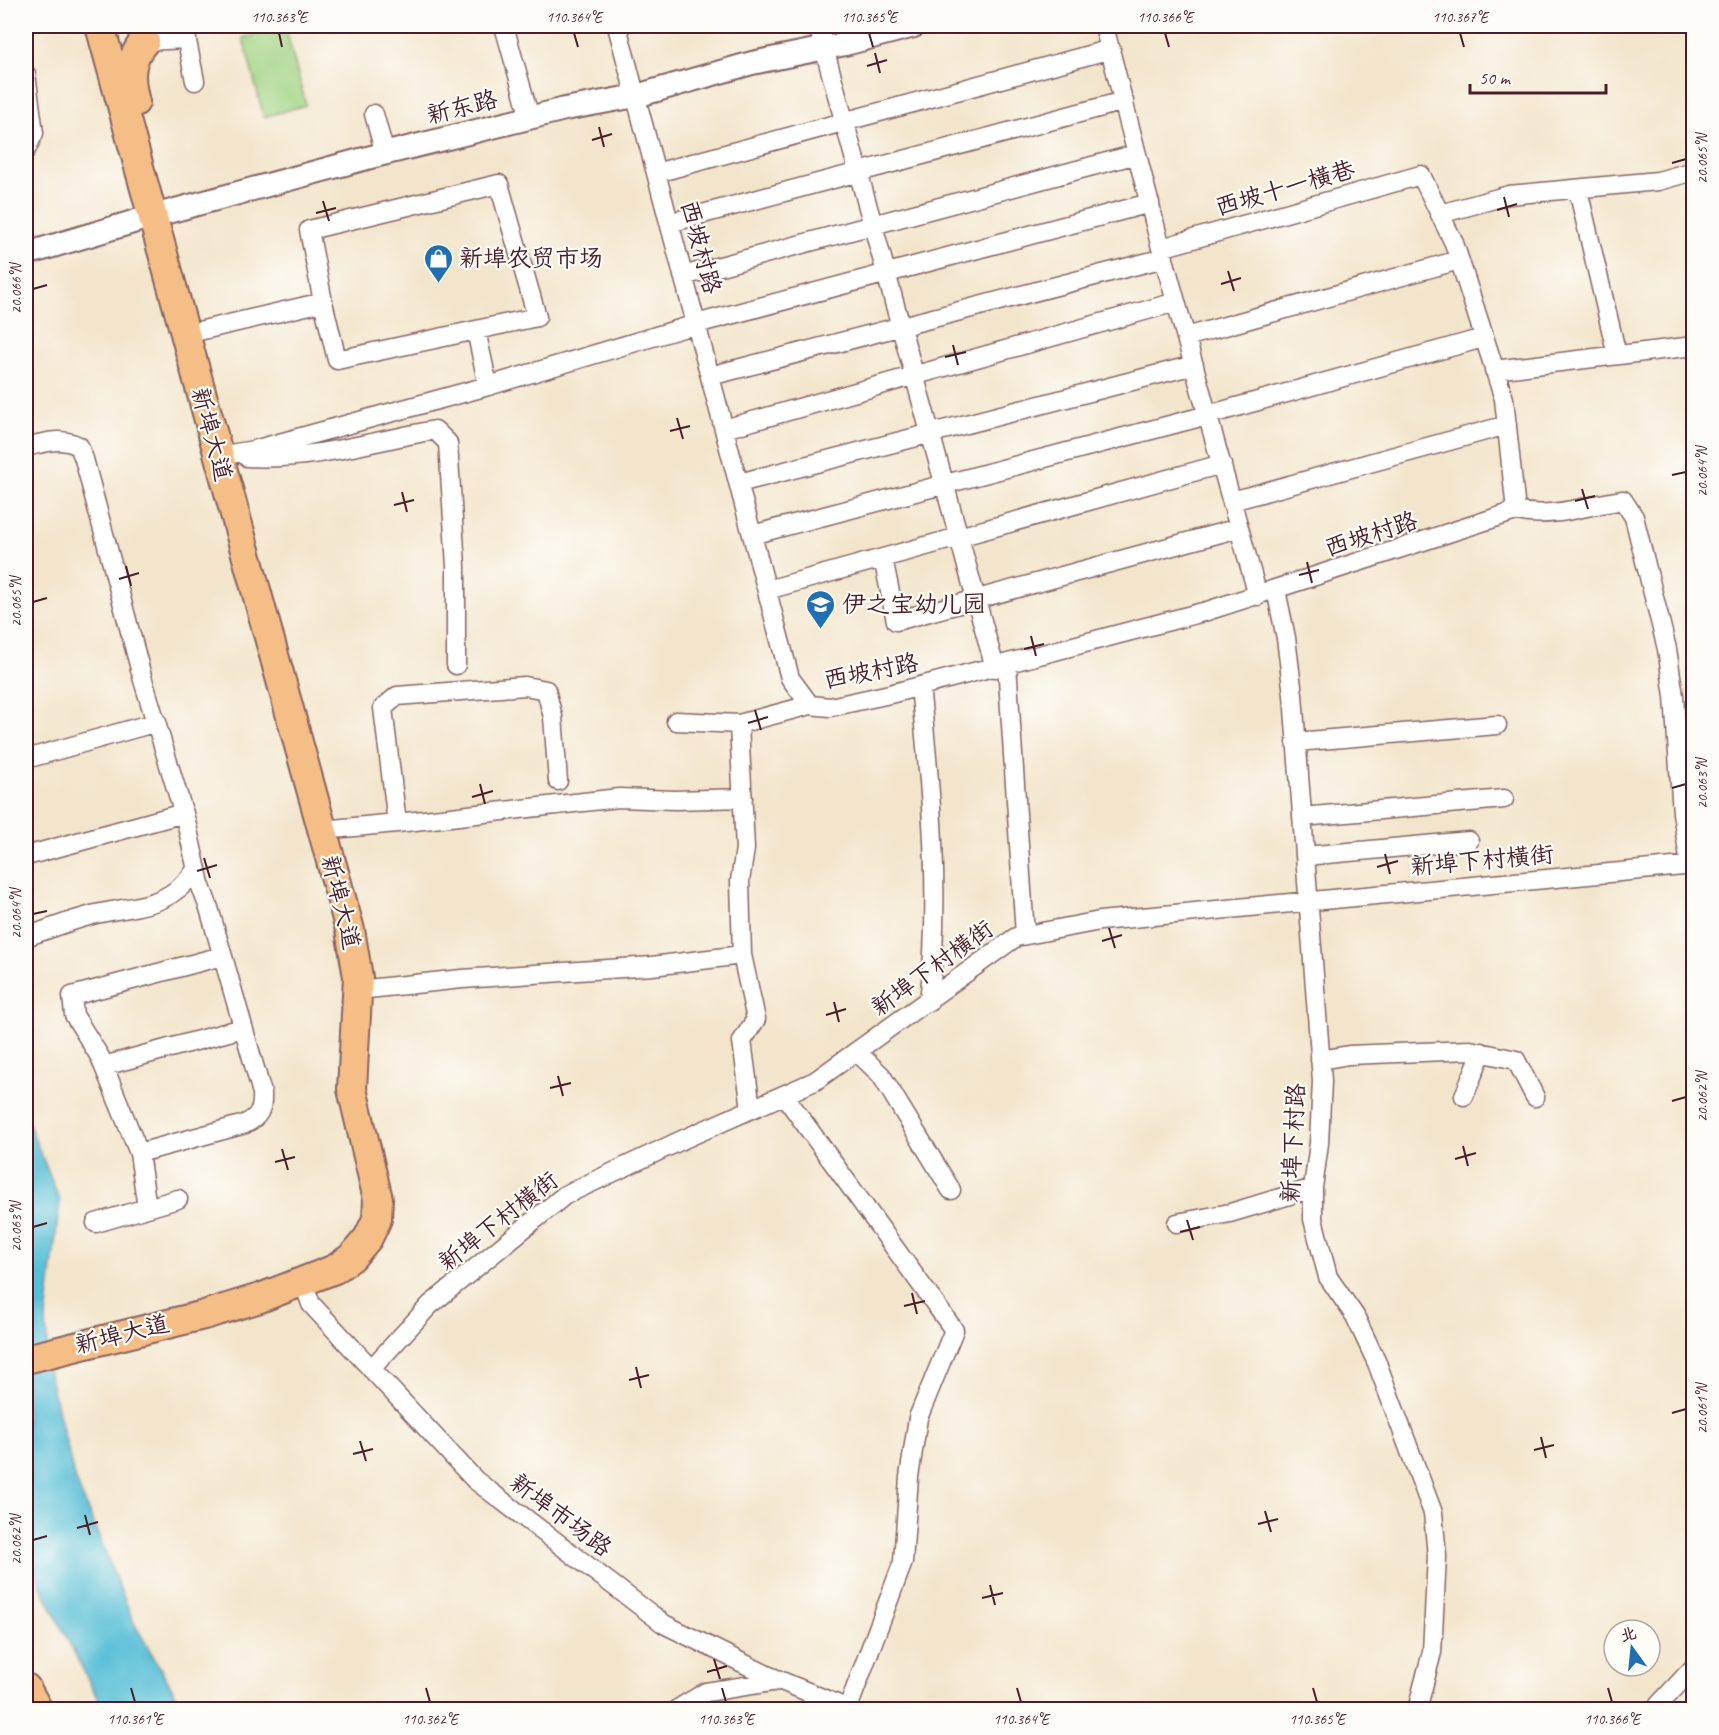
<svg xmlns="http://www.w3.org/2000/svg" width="1719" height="1735" font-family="Caveat,'LXGW WenKai TC',sans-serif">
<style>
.green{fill:#a0d383;stroke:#757957;stroke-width:1.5}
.water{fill:#59bfd7;stroke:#526f81;stroke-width:1.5}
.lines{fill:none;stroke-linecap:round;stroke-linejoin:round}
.minor-casing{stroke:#856463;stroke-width:21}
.tertiary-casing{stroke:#856463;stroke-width:26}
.primary-casing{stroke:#856463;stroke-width:32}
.minor{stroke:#fff;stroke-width:18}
.tertiary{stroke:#fff;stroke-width:22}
.primary{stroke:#f6be87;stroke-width:28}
.ticks{fill:none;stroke:#4a1f2b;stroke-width:2}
.labels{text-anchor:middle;stroke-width:4.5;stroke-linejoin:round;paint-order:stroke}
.street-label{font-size:24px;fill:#4a1f2b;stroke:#fdfcf7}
.poi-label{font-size:24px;fill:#4a1f2b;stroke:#fdfcf7;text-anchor:start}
.neatline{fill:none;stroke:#4a1f2b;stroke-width:2}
.ticks-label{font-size:15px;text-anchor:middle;fill:#4a1f2b}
</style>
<rect width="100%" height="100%" fill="#fdfcf7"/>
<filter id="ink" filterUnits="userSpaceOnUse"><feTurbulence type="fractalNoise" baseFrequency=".0167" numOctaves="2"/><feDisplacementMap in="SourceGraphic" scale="12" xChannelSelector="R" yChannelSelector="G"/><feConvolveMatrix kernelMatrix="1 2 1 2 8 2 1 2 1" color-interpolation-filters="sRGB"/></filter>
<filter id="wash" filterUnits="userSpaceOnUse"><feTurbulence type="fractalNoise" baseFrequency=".008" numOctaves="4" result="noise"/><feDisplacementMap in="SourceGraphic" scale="24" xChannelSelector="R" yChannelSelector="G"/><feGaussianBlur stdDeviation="1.35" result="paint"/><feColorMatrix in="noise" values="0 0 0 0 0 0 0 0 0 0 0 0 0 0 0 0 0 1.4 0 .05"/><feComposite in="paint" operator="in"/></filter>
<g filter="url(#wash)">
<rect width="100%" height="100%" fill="#f3e5cc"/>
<!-- green -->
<path class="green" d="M285 26 306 105 264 117 243 38Z"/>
<!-- water -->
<path class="water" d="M26 1117 60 1201 46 1317 48 1370 75 1479 135 1625 184 1709H103L42 1589 26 1547Z"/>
</g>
<g filter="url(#ink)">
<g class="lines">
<defs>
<path id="minor" d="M184 26 195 81
M504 26 530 118
M617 26 790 678 810 705 830 707 890 694 1207 611 1516 511
M818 26 995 668
M1104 26 1161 248 1258 596
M145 41 187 39
M26 74 34 133 26 150
M374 114 385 154
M656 173 1111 49
M1578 190 1617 355
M1440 214 1509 195 1658 181 1694 171
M669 223 1124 101
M1161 248 1421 175 1454 243 1504 399 1516 511
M683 276 1137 154
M476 330 488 386
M186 334 323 302 309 230 499 184 537 317 337 360 323 302
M1186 337 1459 260
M1494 370 1694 346
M710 376 1164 258
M724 429 1176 302
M26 447C45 442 61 437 79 446L84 459 143 680 186 821 200 884 209 908 262 1093C263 1109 259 1117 245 1124L139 1153
M218 456 254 450 488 386 696 324 1150 203
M247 457C312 461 372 441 435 430L448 443 456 566V665
M739 483 1194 365
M1232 501 1507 425
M1516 511C1553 519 1587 505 1623 500L1634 517 1667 649 1674 696 1682 813 1690 865
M752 535 1208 415 1483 338
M883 558 896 621 1239 528
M767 590 1222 464
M1276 590 1286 638 1293 695 1322 1081 1319 1143 1313 1188V1219L1328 1277 1355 1316 1377 1363 1433 1513 1437 1556 1432 1652 1417 1710
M1007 664 1025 935
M920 686C931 791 941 896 929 1002
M676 721 739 724
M1296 742 1497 725
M26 759 157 722
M1302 817 1504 799
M397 823 619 798 675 800 743 798
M322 830 397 823 383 708 397 696 525 686 546 690 553 717 558 781
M26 856 184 813
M1305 856 1469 841
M26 937C49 929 72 920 96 914 140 904 167 909 197 869
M358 990 462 979 652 966 742 955
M857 1052 881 1075 951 1190
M1320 1060 1349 1055 1470 1050 1516 1060 1535 1097
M104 1066 243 1028
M784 1095 954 1330 918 1418 909 1477 903 1562 848 1708
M1464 1096 1482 1052
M751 1109 742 1041 756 1019 742 955 740 881 745 849 739 724 810 705
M147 1208 178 1199
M96 1223 147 1208 139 1153 100 1057 74 1015 72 996 222 956
M1177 1223 1230 1213 1313 1188
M303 1282 311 1304 475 1480 664 1624 767 1675 851 1710
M371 1369 430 1305 565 1195 684 1139 815 1081 1016 937 1100 921 1694 865
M676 1710 706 1692 778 1681
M1654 1710 1694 1667"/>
<path id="tertiary" d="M26 254 153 216 371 157 565 109 636 96 752 63 845 44 914 26"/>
<path id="primary" d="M135 102C129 79 128 59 145 41L141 26
M26 1359 204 1315 260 1298 335 1269 352 1257 368 1238 377 1219 378 1199 352 1089 358 977 350 930 100 26
M26 1688 38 1710"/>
</defs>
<!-- minor casing -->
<use href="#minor" class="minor-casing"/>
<!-- tertiary casing -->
<use href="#tertiary" class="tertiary-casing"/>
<!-- primary casing -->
<use href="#primary" class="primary-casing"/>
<!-- minor -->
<use href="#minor" class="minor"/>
<!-- tertiary -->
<use href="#tertiary" class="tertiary"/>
<!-- primary -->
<use href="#primary" class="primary"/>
</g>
</g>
<!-- ticks -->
<path class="ticks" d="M279 33 282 47M574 33 578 47M869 33 873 47M1165 33 1169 47M1460 33 1464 47M875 53 880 73M867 66 887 60M599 127 604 147M592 140 612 134M1672 163 1686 159M1504 197 1509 217M323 201 329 221M1497 210 1517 204M316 213 336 208M1228 271 1234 291M1221 284 1241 278M33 289 47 285M953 345 958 365M945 357 966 352M677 418 683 439M670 431 690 426M1672 475 1686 472M1582 489 1588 509M402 492 407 512M1575 501 1595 496M394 505 414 500M1307 562 1312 583M126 566 131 586M1299 575 1319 570M119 579 139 573M33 602 47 598M1031 636 1036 656M1024 649 1044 644M755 710 761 730M748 723 768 717M480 784 485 804M1672 788 1686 784M472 797 493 791M1385 854 1390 874M204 858 210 878M1377 867 1398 861M197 871 217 865M33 914 47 911M1109 928 1115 948M1102 941 1122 935M834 1002 839 1022M826 1015 846 1009M558 1076 563 1096M550 1088 571 1083M1672 1101 1686 1097M1463 1146 1468 1166M282 1149 288 1170M1455 1159 1476 1153M275 1162 295 1157M1187 1220 1193 1240M33 1227 47 1223M1180 1232 1200 1227M912 1293 917 1314M904 1306 925 1301M636 1367 641 1388M629 1380 649 1375M1672 1413 1686 1409M1541 1437 1546 1458M360 1441 366 1461M1534 1450 1554 1445M353 1454 373 1449M1265 1511 1271 1532M85 1515 90 1535M1258 1524 1278 1519M77 1528 98 1522M33 1540 47 1536M990 1585 995 1605M982 1598 1003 1593M714 1659 720 1679M707 1672 727 1666M131 1688 135 1702M426 1688 430 1702M722 1688 726 1702M1017 1688 1021 1702M1313 1688 1317 1702M1608 1688 1612 1702"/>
<!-- icons -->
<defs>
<symbol id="shop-pin" viewBox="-11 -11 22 30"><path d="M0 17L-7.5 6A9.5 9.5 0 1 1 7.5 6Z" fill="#1f6fb2" stroke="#fdfcf7"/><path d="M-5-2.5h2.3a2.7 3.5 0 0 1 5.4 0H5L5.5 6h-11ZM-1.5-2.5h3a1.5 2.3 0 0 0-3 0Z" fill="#fff"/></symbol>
<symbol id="school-pin" viewBox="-11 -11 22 30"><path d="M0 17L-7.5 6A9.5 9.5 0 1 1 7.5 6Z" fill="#1f6fb2" stroke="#fdfcf7"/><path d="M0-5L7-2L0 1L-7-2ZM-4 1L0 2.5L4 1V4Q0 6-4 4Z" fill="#fff"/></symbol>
</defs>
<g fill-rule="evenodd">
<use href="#shop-pin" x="422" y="242" width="33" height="45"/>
<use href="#school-pin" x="804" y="588" width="33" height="45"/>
</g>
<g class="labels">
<!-- street labels -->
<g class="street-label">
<text transform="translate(462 107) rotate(-14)" y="8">新东路</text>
<text transform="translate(1285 188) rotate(-16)" y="8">西坡十一横巷</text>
<text transform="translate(701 247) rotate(75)" y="8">西坡村路</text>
<text transform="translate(212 434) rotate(75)" y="8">新埠大道</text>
<text transform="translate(1371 534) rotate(-18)" y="8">西坡村路</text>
<text transform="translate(871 671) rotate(-11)" y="8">西坡村路</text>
<text transform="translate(1482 860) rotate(-5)" y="8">新埠下村横街</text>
<text transform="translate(341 902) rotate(76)" y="8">新埠大道</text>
<text transform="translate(932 968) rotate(-36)" y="8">新埠下村横街</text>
<text transform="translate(1293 1143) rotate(-87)" y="8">新埠下村路</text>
<text transform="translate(498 1221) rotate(-38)" y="8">新埠下村横街</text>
<text transform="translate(122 1334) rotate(-14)" y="8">新埠大道</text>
<text transform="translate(561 1515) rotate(37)" y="8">新埠市场路</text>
</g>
<!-- poi labels -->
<g class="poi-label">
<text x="459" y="266">新埠农贸市场</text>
<text x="842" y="612">伊之宝幼儿园</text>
</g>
</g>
<!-- margin -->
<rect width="1719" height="1735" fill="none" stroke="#fdfcf7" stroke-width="66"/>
<!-- north arrow -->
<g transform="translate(1632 1648) rotate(345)"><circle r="28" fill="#fdfcf7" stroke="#b5a4a5" stroke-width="1.5"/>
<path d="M0-4.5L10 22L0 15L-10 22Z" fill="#1f6fb2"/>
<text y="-9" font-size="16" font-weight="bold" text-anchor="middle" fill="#4a1f2b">北</text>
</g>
<!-- scale -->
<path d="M1470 84v9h136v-9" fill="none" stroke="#4a1f2b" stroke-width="3"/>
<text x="1479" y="84" font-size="18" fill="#4a1f2b" stroke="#fdfcf7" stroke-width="4.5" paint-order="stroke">50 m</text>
<rect x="33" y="33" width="1653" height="1669" class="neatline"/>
<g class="ticks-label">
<text x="279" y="22">110.363°E</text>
<text x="574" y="22">110.364°E</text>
<text x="869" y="22">110.365°E</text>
<text x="1165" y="22">110.366°E</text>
<text x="1460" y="22">110.367°E</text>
<text transform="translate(1702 159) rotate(-90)" y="5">20.065°N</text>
<text transform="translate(16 289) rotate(-90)" y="5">20.066°N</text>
<text transform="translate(1702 472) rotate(-90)" y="5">20.064°N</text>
<text transform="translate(16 602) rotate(-90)" y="5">20.065°N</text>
<text transform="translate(1702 784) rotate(-90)" y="5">20.063°N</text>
<text transform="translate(16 914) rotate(-90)" y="5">20.064°N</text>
<text transform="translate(1702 1097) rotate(-90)" y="5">20.062°N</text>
<text transform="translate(16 1227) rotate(-90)" y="5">20.063°N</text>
<text transform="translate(1702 1409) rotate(-90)" y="5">20.061°N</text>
<text transform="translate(16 1540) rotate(-90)" y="5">20.062°N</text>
<text x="135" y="1724">110.361°E</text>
<text x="430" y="1724">110.362°E</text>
<text x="726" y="1724">110.363°E</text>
<text x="1021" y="1724">110.364°E</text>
<text x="1317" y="1724">110.365°E</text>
<text x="1612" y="1724">110.366°E</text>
</g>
</svg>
